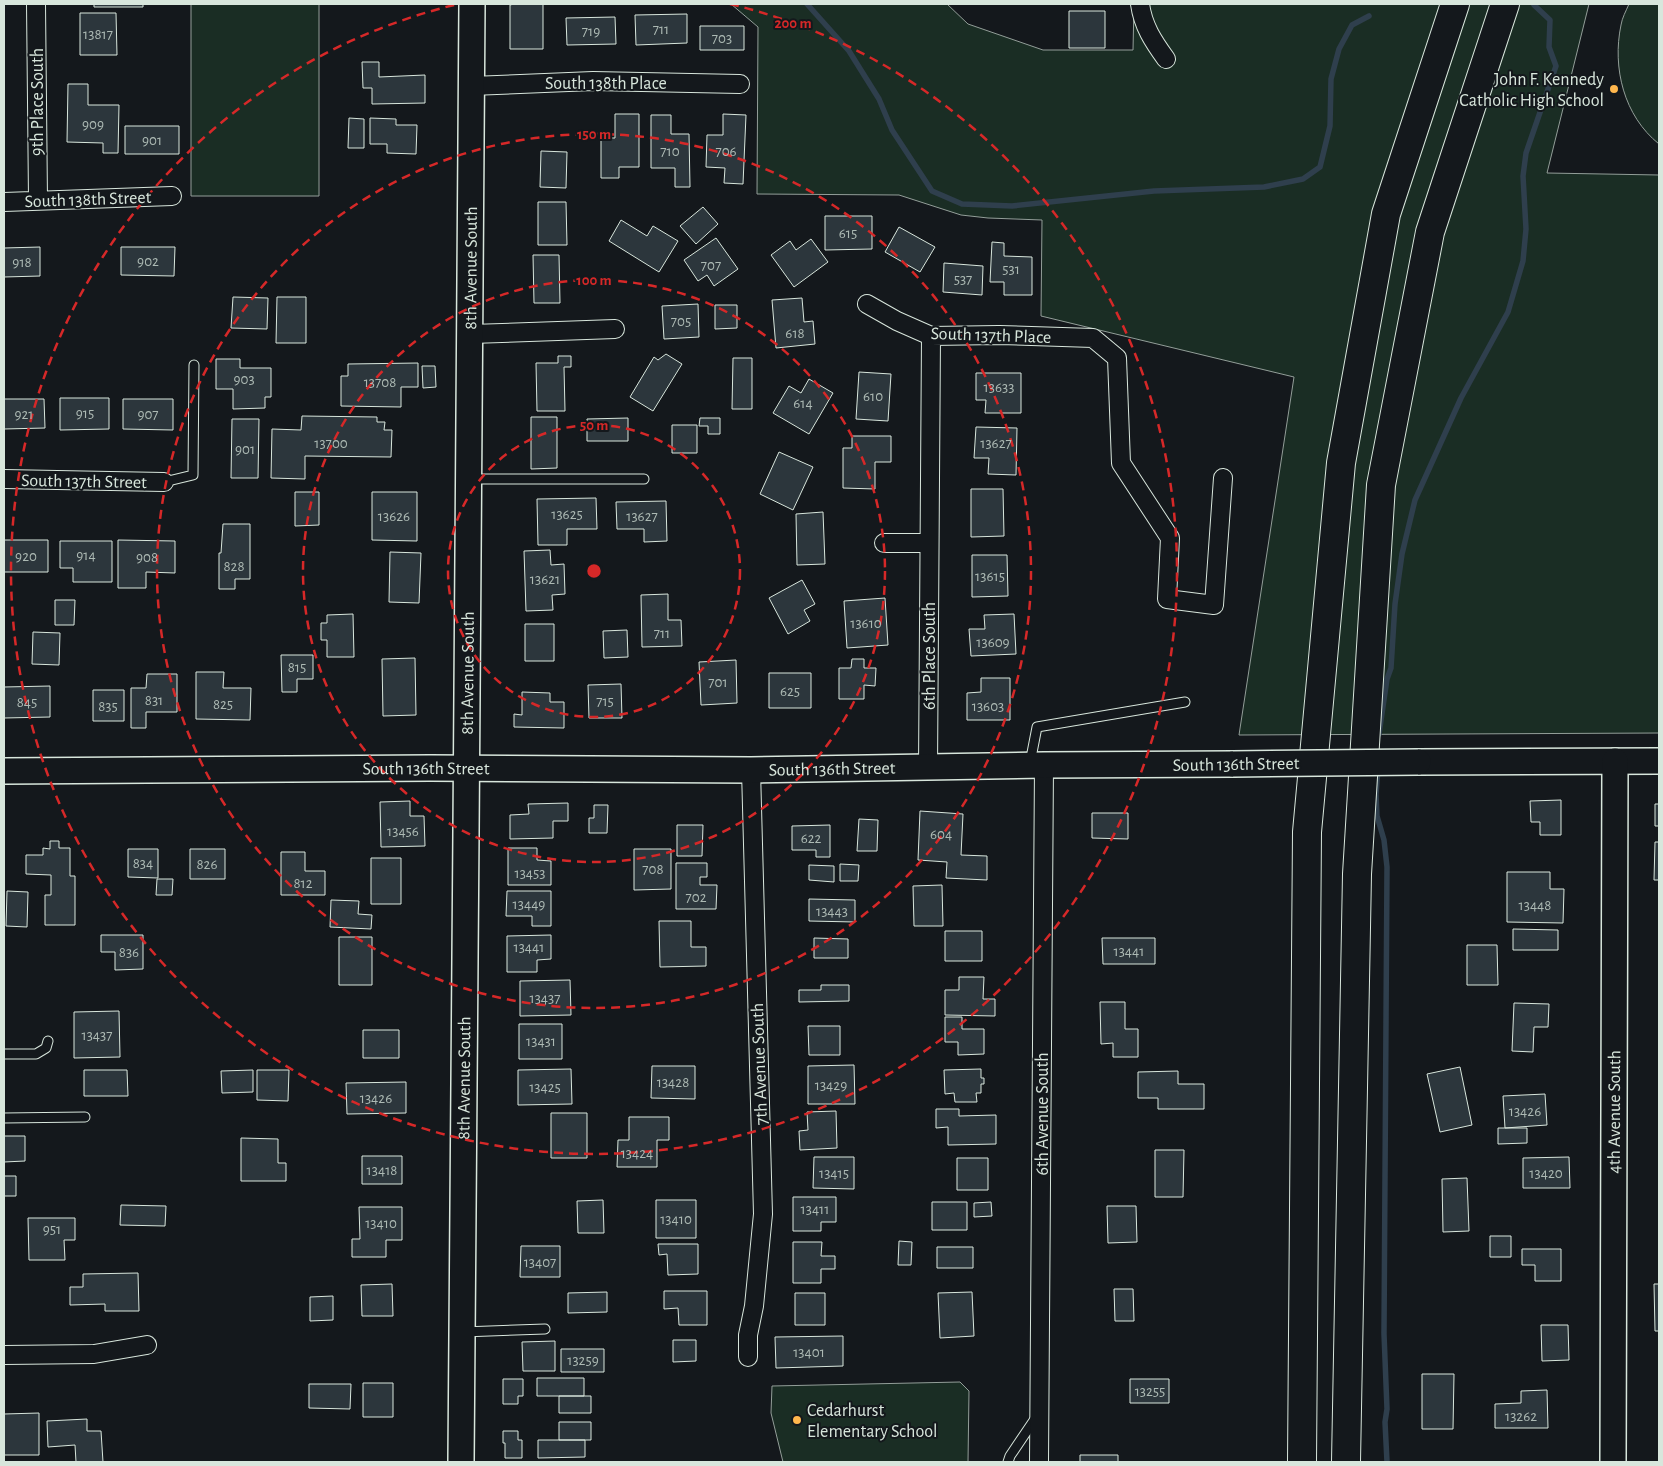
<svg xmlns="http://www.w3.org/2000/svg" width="1663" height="1466" font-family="'Alegreya Sans',sans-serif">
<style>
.green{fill:#1a2d24;stroke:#939e99}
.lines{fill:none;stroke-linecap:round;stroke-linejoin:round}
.stream{stroke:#2f3f4d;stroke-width:5.5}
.building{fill:#2c363c;stroke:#d8e6dc}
.lane-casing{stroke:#d8e6dc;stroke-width:11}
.street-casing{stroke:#d8e6dc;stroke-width:20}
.secondary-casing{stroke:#d8e6dc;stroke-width:28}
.highway-casing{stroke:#d8e6dc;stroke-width:30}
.lane{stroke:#14181c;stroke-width:9}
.street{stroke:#14181c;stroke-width:18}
.secondary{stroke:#14181c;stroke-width:25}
.highway{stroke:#14181c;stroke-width:28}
.secondary-bridge-casing{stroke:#d8e6dc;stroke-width:28;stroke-linecap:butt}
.secondary-bridge{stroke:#14181c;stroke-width:25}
.ring{fill:none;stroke:#d62828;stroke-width:2.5;stroke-dasharray:9 6}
.poi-dot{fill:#ffb74d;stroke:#14181c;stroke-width:2}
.labels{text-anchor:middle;stroke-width:4;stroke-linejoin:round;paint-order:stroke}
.number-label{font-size:15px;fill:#adbab4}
.poi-label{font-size:18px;fill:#d8e6dc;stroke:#14181c;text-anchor:end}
.street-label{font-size:18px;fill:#d8e6dc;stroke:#14181c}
.centre{fill:#d62828;stroke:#14181c;stroke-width:2.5}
.ring-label{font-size:15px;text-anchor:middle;font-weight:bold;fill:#d62828;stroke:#14181c;stroke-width:4;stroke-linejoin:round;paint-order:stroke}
</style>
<rect width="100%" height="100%" fill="#14181c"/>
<!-- green -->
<path class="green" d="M191 4H319V196H191Z
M731 4H947L968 24 1043 50H1133L1134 4H1589L1547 173 1659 175V733L1239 735 1294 377 1041 316 1042 220 988 218 961 215 899 195 757 194 758 27Z
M1629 4H1659V144C1624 116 1612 68 1621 25 1622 18 1626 11 1629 4Z
M960 1382 969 1391 968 1462H783L771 1413 772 1386Z"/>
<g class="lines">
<!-- stream -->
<path class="stream" d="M807 4 849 51 879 99 892 130 932 191 962 204 1012 206 1154 191 1264 187 1303 179 1320 167 1330 126 1331 79 1339 49 1352 25 1369 16
M1379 734 1387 679 1391 668 1395 604 1402 554 1415 500 1461 398 1508 312 1523 261 1526 229 1523 176 1526 153 1556 66 1549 47 1550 20 1534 5
M1378 769 1376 794 1377 816 1384 840 1387 867 1384 1334 1387 1409 1385 1422 1387 1462"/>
</g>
<!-- building -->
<path class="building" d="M94 4H143V7H94Z
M514 4H543V49H510V5Z
M1069 11H1105V48H1069Z
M80 13H116L117 55H80Z
M687 14V43L636 45 635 15Z
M615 17 616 44 567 45 566 18Z
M700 26H744V50H700Z
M362 62H379V77L425 75V103L372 104V88H363Z
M68 84H88V105H119L118 153H103V143L67 142Z
M615 114H639V167H619V178H601V138H615Z
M723 114 746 115 743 184 724 183 725 168 706 167 707 135H723Z
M651 115H671V134H689L690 187H675V168H651Z
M349 118 364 119V148H348Z
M370 118 396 119V125H417L416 154 387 153V144H370Z
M125 126H179V154H125Z
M541 151 567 152 566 188 540 187Z
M538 202H566L567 245H538Z
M703 207 718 224 696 244 680 226Z
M825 216H872V249L825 250Z
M621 220 647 236 653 226 678 241 659 272 609 241Z
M899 227 935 247 920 272 885 252Z
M716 238 738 269 714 286 707 275 698 281 684 260Z
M811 239 828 262 794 287 771 255 790 241 796 250Z
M992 242 1004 243V256L1032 257V295H1004V282H990Z
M40 247V276L4 277V248Z
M121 247H175L174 276 121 275Z
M533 255H559L560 303H534Z
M944 263 983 266 982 295 943 292Z
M233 297 268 298 267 329 231 328Z
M277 297H306V343H276Z
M802 298 804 322 813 321 815 344 776 348 772 300Z
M698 304 699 337 664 339 662 306Z
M715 305H737V328L715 329Z
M666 354 682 364 653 411 630 397 654 357 658 360Z
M558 356H571V367H564L565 411H537L536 363H558Z
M733 358H752V409H732Z
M216 359H240V368H271V397H265V408L233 409V389H216Z
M418 363V387H401V407L341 406V376H348V364Z
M422 366H435L436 387 423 388Z
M859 372 891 374 888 421 856 419Z
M976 373H1021V413H985L986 400H976Z
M809 379 833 393 809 434 773 413 789 386 801 393Z
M60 398H109V429L60 430Z
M4 399H44L45 428 4 429Z
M123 399H173V430L123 429Z
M302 416 377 417V422H385L384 430H392L391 457 305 456V479L271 478 272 429 301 430Z
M531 417H557V468L531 469Z
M628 418V441H587V419Z
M700 418H720V434H708V426H699Z
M232 419H259L258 478H231Z
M672 425H697V453H672Z
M976 427 1017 428 1016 475 988 474 989 458H974Z
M852 436H891V462H875V489L843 488V448H852Z
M779 452 813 467 793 510 760 494Z
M971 489H1003L1004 536 971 537Z
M295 492H319V525L295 526Z
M372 492H417V541L372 540Z
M596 498 597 529H567V545H538L537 499Z
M666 501 667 541 644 542V529H617L616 502Z
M823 512 825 564 797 565 796 514Z
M223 524H250V579H235V589H219V553H221Z
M4 540H48V572H4Z
M118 540 175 541V573L146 572V588H118Z
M60 541H112V582H73V568H60Z
M550 550 551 565 564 564 565 594 552 595 553 610 526 611 524 551Z
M390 552 421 553 419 603 389 602Z
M972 555H1007L1008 596 972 597Z
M802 580 815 604 804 610 810 621 788 634 769 598Z
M668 594V620H681L682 646 642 647 641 595Z
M885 598 888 645 847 648 844 601Z
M55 600H75L74 625H55Z
M353 614 354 657H327V640H321V623H327V615Z
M1014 614 1016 654 971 656 969 629H985L984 615Z
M525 624H554V661H525Z
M627 630 628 657 604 658 603 631Z
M33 632 60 633 59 665 32 664Z
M281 655H313V679H297V692H282Z
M415 658 416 715 383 716 382 659Z
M852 659H864V668H876L875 686 864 685V699H839V668H851Z
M736 660 737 703 701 705 699 662Z
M196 672H224L223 688H251L250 720 196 719Z
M769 673H811V708H769Z
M147 674H177V712H146V728H131V688H146Z
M981 678H1010V720H967V693L981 692Z
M621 684 622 718H589L588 685Z
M50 686V717L4 718V687Z
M93 690H124V721H93Z
M522 692 550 693V702H564V728L514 727V714L522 715Z
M1561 800V835H1540V822H1531L1530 801Z
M410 801V816H424L425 846 381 847 380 802Z
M568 803V821H553V838L510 839V815L529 814 528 804Z
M1655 804H1659V826H1655Z
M594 805H608L607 833H589V818H594Z
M920 811 963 814 961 855 987 856V880L946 878 947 862 918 860Z
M1092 813H1128V839L1092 838Z
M859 819 878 820 877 851H857Z
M677 825H703L702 856H677Z
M830 825V857H816V850H792V826Z
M50 841H59V848H70V876H75V925H45V895H51V875L26 874V855H43V848L50 849Z
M1655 842H1659V880H1654Z
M508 848H537V860L551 861V885H508Z
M128 849H158V878L128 877Z
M190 849H225V879H190Z
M634 849H671V889L634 890Z
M281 852H305V871H325V895H281Z
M371 858H401V904H371Z
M676 863H707V877H700V885H717L716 909H676Z
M840 864 859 865 858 881H840Z
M809 865 834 866V882L809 880Z
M1507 872H1550V889H1564L1563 923 1507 922Z
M157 879H173L172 895H156Z
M942 885 943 926H914L913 886Z
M7 891 28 892 27 927 6 926Z
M507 891H551V926H532V916H506Z
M809 899 855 900V922L809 921Z
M331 900 359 901 358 914 372 915 371 929 330 927Z
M659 921H691V947H706V966L660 967Z
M1513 929 1558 930V950H1513Z
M945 931H982V961H945Z
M101 935H143V969L115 970V952H101Z
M551 935V959L537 960V972H507V936Z
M339 937H372V985H339Z
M814 938 848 939V958H814Z
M1102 938H1155V964H1103Z
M1467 945H1497L1498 985H1467Z
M959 977H984L983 999H995V1016L945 1015V990H959Z
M570 980 571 1015 520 1016V981Z
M821 985H849V1001L799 1002V990H821Z
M1100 1002H1125V1029H1138V1057H1113V1043L1101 1044Z
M1514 1003 1549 1004 1548 1027H1534L1533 1052 1512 1051Z
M119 1011 120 1057 74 1058V1012Z
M945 1017H962V1029H984V1054L958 1055V1042H945Z
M519 1024H562V1059H519Z
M808 1026H840V1055H809Z
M363 1030H399V1058H363Z
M854 1065 855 1104H808V1066Z
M652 1066H695V1099L651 1098Z
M1460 1067 1472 1125 1440 1132 1427 1074Z
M571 1069 572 1104 518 1105V1070Z
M981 1069V1078H984V1084H981V1093H976L977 1102H955L954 1093 945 1094 944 1070Z
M84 1070H127L128 1096H84Z
M253 1070V1092L222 1093 221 1071Z
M257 1070H289L288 1101 257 1100Z
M1178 1071V1084H1204V1109H1158V1098H1138V1072Z
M406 1082V1113L347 1114 346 1083Z
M1545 1094 1547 1125 1505 1128 1503 1096Z
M936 1109H959V1116L996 1115V1144L948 1145V1127L936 1128Z
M836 1111 837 1148 800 1150 799 1131 808 1130 807 1112Z
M551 1113H587V1158H551Z
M629 1117H669V1140H657V1167H617L618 1140H629Z
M1498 1128H1527V1143L1498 1144Z
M4 1136H25V1161L4 1162Z
M241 1138 278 1139V1163H286V1181H241Z
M1155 1150H1184L1183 1197H1155Z
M362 1156H402V1184H362Z
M814 1157H854V1189L813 1188Z
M1569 1157 1570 1188H1523V1158Z
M957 1158H988V1190H957Z
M4 1176H16V1196H4Z
M1467 1178 1469 1231 1443 1232 1442 1179Z
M793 1197H836V1222H821V1231H793Z
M603 1200 604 1233H578L577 1201Z
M656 1200H696V1238H656Z
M932 1202H967V1230H932Z
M991 1202 992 1216 974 1217V1203Z
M121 1205 166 1206 165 1226 120 1225Z
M1107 1206H1136L1137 1242 1108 1243Z
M359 1207H402V1240H386V1257H352V1239H360Z
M28 1218H75V1240H64L65 1260H29Z
M1490 1236H1511V1257H1490Z
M899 1241 912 1242 911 1265H898Z
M793 1242H822L821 1256H835V1269H821V1283H793Z
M658 1244H698V1274L668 1275 667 1254 659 1255Z
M521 1246H560V1277H520Z
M937 1247H973V1268H937Z
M1522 1249H1561V1281H1535V1265H1522Z
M138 1273 139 1311H105V1304L70 1305V1287H83V1274Z
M392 1284 393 1316H362L361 1285Z
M1654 1284H1659V1331H1655Z
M1114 1289H1133L1134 1321H1115Z
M664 1291H707V1325H679L678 1308 664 1309Z
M607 1292V1312L568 1313V1293Z
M972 1292 974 1336 940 1338 938 1293Z
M795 1293H825V1325H795Z
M333 1296V1320L310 1321V1297Z
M1541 1325H1568L1569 1360 1542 1361Z
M843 1336V1366L776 1368 775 1337Z
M673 1340H696V1361L673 1362Z
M555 1341V1371H523L522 1342Z
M561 1349H604V1372H561Z
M1422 1374H1454L1453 1429H1422Z
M537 1378H584V1396H537Z
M503 1379H523V1396H518V1404H503Z
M1130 1379H1169V1403H1130Z
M363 1383H393V1417H363Z
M309 1384H351L350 1409 309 1408Z
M1547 1390 1548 1428H1495V1404L1521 1403V1391Z
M559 1396H591V1413H559Z
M39 1413V1455H4V1414Z
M87 1419V1431H101L103 1462H76L75 1445 48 1447 47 1421Z
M559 1422H591V1440H559Z
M503 1431H518V1440H522V1458H505V1443H503Z
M538 1440H585V1457L538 1458Z
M1080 1455H1118V1462H1080Z"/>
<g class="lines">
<defs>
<path id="lane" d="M469 479H644
M164 482 193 475 194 365
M1030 763 1037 727 1185 702
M4 1054H36L46 1048 48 1041
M4 1118 85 1117
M462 1332 545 1329
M1008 1462 1010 1456 1037 1416"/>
<path id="street" d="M36 4 38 200
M1140 4C1143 26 1153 41 1166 59
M471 86 593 81 740 84
M4 202 172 196
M867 304 897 321 931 336 999 335 1093 338 1117 358 1121 463 1170 538 1167 599 1214 605 1223 478
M471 334 615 329
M4 479 164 482
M884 543H929
M928 768 931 336
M4 1355 94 1354 147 1345
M748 1357V1335L754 1306 763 1214 751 770
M1039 1462 1044 765"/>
<g id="secondary">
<path d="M1418 762 1659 761"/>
<path id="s1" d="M4 771 430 768 751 770 1044 765 1233 764"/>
<path id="s2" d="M461 1462C464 976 470 490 472 4"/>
<path id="s3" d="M1613 1462 1615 761"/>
</g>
<path id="highway" d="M1302 1462 1307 832 1341 463 1386 214 1455 4
M1346 1462 1357 874 1381 485 1430 232 1505 4"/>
</defs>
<!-- lane casing -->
<use href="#lane" class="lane-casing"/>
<!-- street casing -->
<use href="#street" class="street-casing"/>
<!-- secondary casing -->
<use href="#secondary" class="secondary-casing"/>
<!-- highway casing -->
<use href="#highway" class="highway-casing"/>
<!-- lane -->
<use href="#lane" class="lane"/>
<!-- street -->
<use href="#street" class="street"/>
<!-- secondary -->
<use href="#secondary" class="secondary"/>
<!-- highway -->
<use href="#highway" class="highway"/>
<defs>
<path id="secondary-bridge" d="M1233 764 1418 762"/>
</defs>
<!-- secondary-bridge casing -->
<use href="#secondary-bridge" class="secondary-bridge-casing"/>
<!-- secondary-bridge -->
<use href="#secondary-bridge" class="secondary-bridge"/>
</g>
<!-- distance rings -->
<g class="ring">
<circle cx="594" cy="571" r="146"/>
<circle cx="594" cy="571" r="291"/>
<circle cx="594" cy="571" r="437"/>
<path d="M730 4A583 583 0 1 1 458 4"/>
</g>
<!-- markers -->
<g class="poi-dot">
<circle cx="1614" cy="89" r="5"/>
<circle cx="797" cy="1420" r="5"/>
</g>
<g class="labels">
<!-- number labels -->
<g class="number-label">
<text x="661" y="34">711</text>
<text x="591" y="36">719</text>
<text x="98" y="39">13817</text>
<text x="722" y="43">703</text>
<text x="93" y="129">909</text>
<text x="152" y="145">901</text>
<text x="670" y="156">710</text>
<text x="726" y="156">706</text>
<text x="848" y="238">615</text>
<text x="148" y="266">902</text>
<text x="22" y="267">918</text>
<text x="711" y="270">707</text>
<text x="1011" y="274">531</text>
<text x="963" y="284">537</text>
<text x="681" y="326">705</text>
<text x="795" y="338">618</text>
<text x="244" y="384">903</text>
<text x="380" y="387">13708</text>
<text x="999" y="392">13633</text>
<text x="873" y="401">610</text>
<text x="803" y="408">614</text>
<text x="85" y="418">915</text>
<text x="24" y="419">921</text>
<text x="148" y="419">907</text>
<text x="331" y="448">13700</text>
<text x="996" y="448">13627</text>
<text x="245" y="454">901</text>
<text x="567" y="519">13625</text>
<text x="394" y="521">13626</text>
<text x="642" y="521">13627</text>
<text x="86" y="560">914</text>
<text x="26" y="561">920</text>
<text x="147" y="562">908</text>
<text x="234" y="571">828</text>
<text x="990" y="581">13615</text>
<text x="545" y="584">13621</text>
<text x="866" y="628">13610</text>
<text x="662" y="638">711</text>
<text x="993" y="647">13609</text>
<text x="297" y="672">815</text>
<text x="718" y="687">701</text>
<text x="790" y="696">625</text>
<text x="154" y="705">831</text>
<text x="605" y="706">715</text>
<text x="27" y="707">845</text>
<text x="223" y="709">825</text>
<text x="108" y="711">835</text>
<text x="988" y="711">13603</text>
<text x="403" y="836">13456</text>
<text x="941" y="839">604</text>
<text x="811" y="843">622</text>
<text x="143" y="868">834</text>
<text x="207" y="869">826</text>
<text x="653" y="874">708</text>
<text x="530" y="878">13453</text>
<text x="303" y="888">812</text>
<text x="696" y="902">702</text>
<text x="529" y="909">13449</text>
<text x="1535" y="910">13448</text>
<text x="832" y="916">13443</text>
<text x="529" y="952">13441</text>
<text x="1129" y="956">13441</text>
<text x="129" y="957">836</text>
<text x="545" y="1003">13437</text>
<text x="97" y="1040">13437</text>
<text x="541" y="1046">13431</text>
<text x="673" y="1087">13428</text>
<text x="831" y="1090">13429</text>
<text x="545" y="1092">13425</text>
<text x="376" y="1103">13426</text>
<text x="1525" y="1116">13426</text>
<text x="637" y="1158">13424</text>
<text x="382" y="1175">13418</text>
<text x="834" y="1178">13415</text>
<text x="1546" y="1178">13420</text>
<text x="815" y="1214">13411</text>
<text x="676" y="1224">13410</text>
<text x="381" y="1228">13410</text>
<text x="52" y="1234">951</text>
<text x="540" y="1267">13407</text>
<text x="809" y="1357">13401</text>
<text x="583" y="1365">13259</text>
<text x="1150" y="1396">13255</text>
<text x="1521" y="1421">13262</text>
</g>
<!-- poi labels -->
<g class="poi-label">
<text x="1604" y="85">John F. Kennedy<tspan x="1604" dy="21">Catholic High School</tspan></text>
<text x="807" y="1416" text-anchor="start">Cedarhurst<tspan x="807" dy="21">Elementary School</tspan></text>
</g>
<!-- street labels -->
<g class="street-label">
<text x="606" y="89">South 138th Place</text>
<text transform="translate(37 102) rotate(-90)" y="6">9th Place South</text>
<text transform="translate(88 199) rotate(-2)" y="6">South 138th Street</text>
<text dy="6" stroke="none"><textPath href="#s2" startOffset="1194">8th Avenue South</textPath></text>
<text transform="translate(991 335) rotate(2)" y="6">South 137th Place</text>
<text transform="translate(84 481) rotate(1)" y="6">South 137th Street</text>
<text transform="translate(929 656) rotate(-90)" y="6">6th Place South</text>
<text dy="6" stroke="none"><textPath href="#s2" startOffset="789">8th Avenue South</textPath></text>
<text transform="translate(1236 764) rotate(-1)" y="6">South 136th Street</text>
<text dy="6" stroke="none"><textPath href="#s1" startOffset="422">South 136th Street</textPath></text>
<text dy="6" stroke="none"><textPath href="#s1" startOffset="828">South 136th Street</textPath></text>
<text transform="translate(759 1064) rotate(-92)" y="6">7th Avenue South</text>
<text dy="6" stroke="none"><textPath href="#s2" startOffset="384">8th Avenue South</textPath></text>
<text dy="6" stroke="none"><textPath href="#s3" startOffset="350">4th Avenue South</textPath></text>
<text transform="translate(1042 1114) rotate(-90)" y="6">6th Avenue South</text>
</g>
</g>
<circle cx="594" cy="571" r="8" class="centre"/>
<g class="ring-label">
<text x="793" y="28">200 m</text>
<text x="594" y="139">150 m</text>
<text x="594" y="285">100 m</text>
<text x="594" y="430">50 m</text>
</g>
<!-- border -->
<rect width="1663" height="1466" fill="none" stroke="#d8e6dc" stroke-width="10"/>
</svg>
